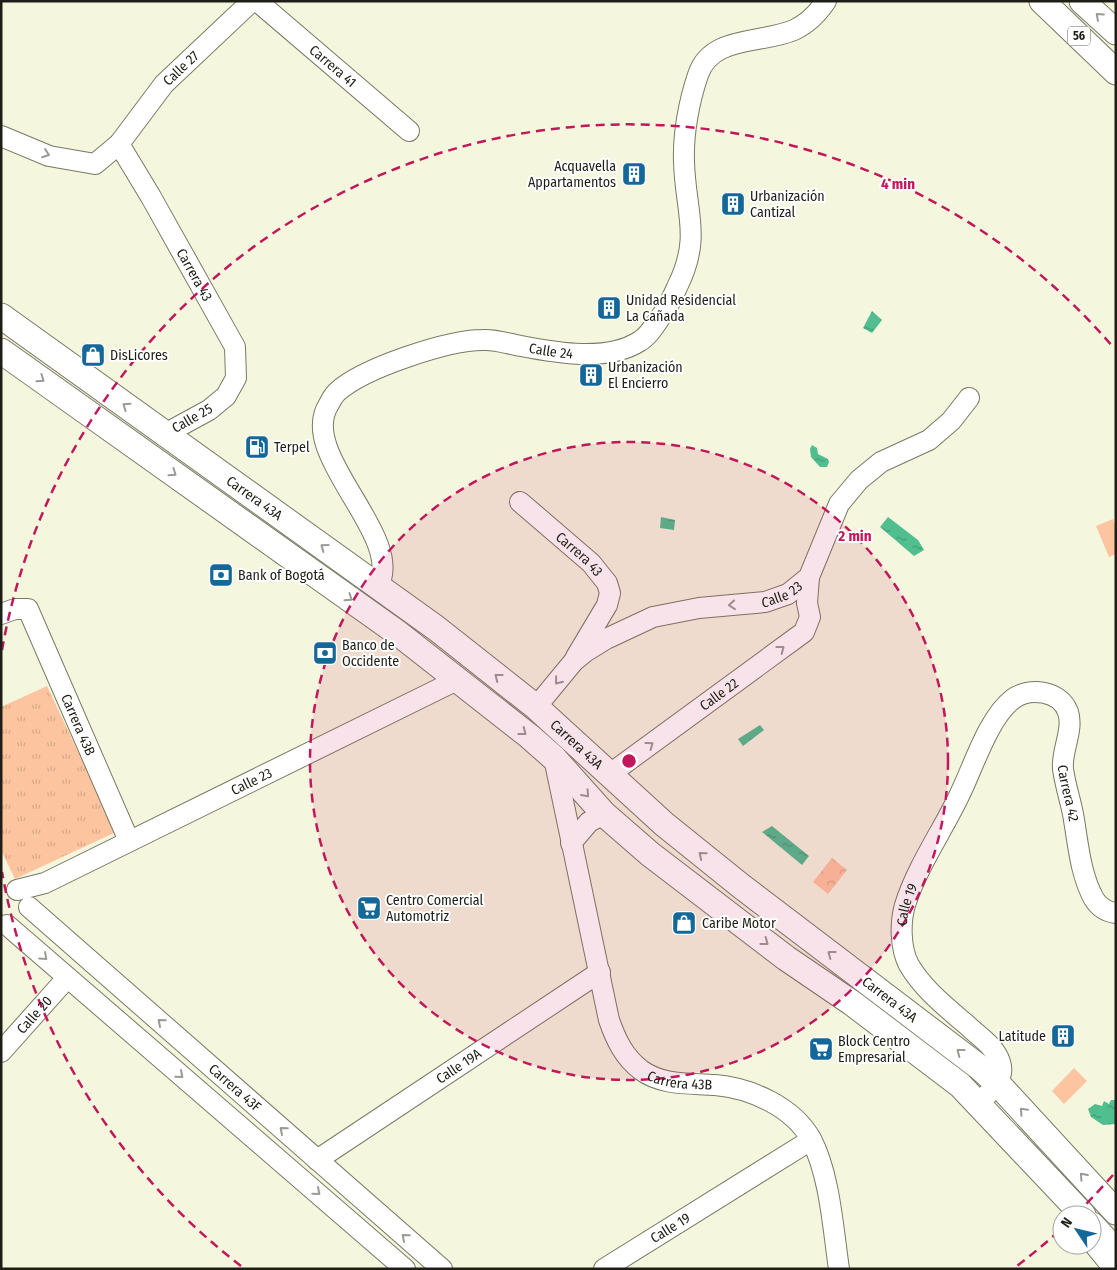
<svg xmlns="http://www.w3.org/2000/svg" width="1117" height="1270" font-family="'Fira Sans Condensed',sans-serif">
<style>
.grass{fill:url(#grass-tufts)}
.park{fill:url(#park-crowns)}
.garden{fill:#fcc59f}
.water{fill:url(#water-ripples)}
.lines{fill:none;stroke-linecap:round;stroke-linejoin:round}
.minor-casing{stroke:#797a64;stroke-width:22}
.major-casing{stroke:#797a64;stroke-width:27}
.minor{stroke:#fff;stroke-width:20}
.major{stroke:#fff;stroke-width:25}
.oneway{stroke:#9a9a96}
.ring{fill:none;stroke:#c2185b;stroke-width:2.5;stroke-dasharray:9 6}
.labels{text-anchor:middle;stroke-width:4;stroke-linejoin:round;paint-order:stroke}
.shield{fill:#fff;stroke:#62625c;stroke-width:1}
.shield-label{font-size:12px;font-weight:bold;fill:#1e1e16}
.street-label{font-size:14px;fill:#1e1e16;stroke:#fff}
.poi-label{font-size:14px;fill:#1e1e16;stroke:#fff;text-anchor:start}
.centre{fill:#c2185b;stroke:#fff;stroke-width:2.5}
.ring-label{font-size:15px;text-anchor:middle;font-weight:bold;fill:#c2185b;stroke:#fff;stroke-width:4;stroke-linejoin:round;paint-order:stroke}
</style>
<defs>
<pattern id="grass-tufts" width="24" height="20" patternUnits="userSpaceOnUse" patternTransform="scale(1.25)"><rect width="24" height="20" fill="#fcc59f"/><path d="M3 7l-1-3M5 7V3M7 7l1-3M15 17l-1-3M17 17v-4M19 17l1-3" fill="none" stroke="#d8a988"/></pattern>
<pattern id="park-crowns" width="20" height="18" patternUnits="userSpaceOnUse" patternTransform="scale(1.25)"><rect width="20" height="18" fill="#fcc59f"/><path d="M2 6a3 3 0 1 1 6 0M12 15a3 3 0 1 1 6 0" fill="none" stroke="#d8a988"/></pattern>
<pattern id="water-ripples" width="26" height="14" patternUnits="userSpaceOnUse" patternTransform="scale(1.25)"><rect width="26" height="14" fill="#50be8e"/><path d="M2 4q2-2 4 0t4 0M15 11q2-2 4 0t4 0" fill="none" stroke="#429a73"/></pattern>
</defs>
<rect width="100%" height="100%" fill="#f5f6de"/>
<!-- grass -->
<path class="grass" d="M47 686 116 832 15 879 1 850V707Z"/>
<!-- park -->
<path class="park" d="M832 858 847 870 828 894 813 882Z"/>
<!-- garden -->
<path class="garden" d="M1113 519 1116 527V554L1109 557 1096 526Z
M1074 1068 1087 1081 1064 1104 1052 1091Z"/>
<!-- water -->
<path class="water" d="M872 311 882 320 872 333 863 328Z
M812 445 817 448 818 454 828 459 829 462 827 467H820L811 457 810 449Z
M661 517 675 520 674 530 660 528Z
M888 517 918 540 924 550 914 556 880 527Z
M760 725 764 730 743 746 738 739Z
M772 826 809 856 802 865 762 832Z
M1111 1100H1116V1124L1103 1125 1091 1117 1088 1109 1095 1104 1102 1106 1104 1101 1109 1104Z"/>
<g class="lines">
<defs>
<g id="minor">
<path id="s1" d="M257 1 409 131"/>
<path id="s2" d="M1 136 49 156 95 164 119 144 164 84 252 1"/>
<path id="s3" d="M119 144 151 197 235 347 236 378 226 396 209 410 165 434"/>
<path id="s4" d="M520 502 591 563 607 583 610 593 607 605 576 657"/>
<path id="s5" d="M378 586C406 536 296 454 329 404 331 400 334 395 337 392 363 368 448 340 483 340 495 339 509 344 521 346 557 353 608 362 640 341 649 336 656 323 662 315 669 306 673 296 678 285 702 236 685 211 684 161 683 134 689 101 698 75 711 35 762 44 794 30 807 24 818 13 826 1"/>
<path id="s6" d="M1 614 15 609H28L129 841"/>
<path id="s7" d="M536 707 574 661 585 652 606 639 653 617 699 608 765 602 788 594 809 577 839 504 859 480 881 462 929 440 951 421 969 398"/>
<path id="s8" d="M554 758 609 1020C616 1040 624 1057 641 1070 663 1086 690 1083 715 1085 751 1088 793 1107 811 1139 830 1175 833 1229 839 1269"/>
<path id="s9" d="M610 774 804 632 810 617 807 603 809 577"/>
<path d="M571 843 589 822 604 814"/>
<path id="s10" d="M17 890 45 883 457 680"/>
<path id="s11" d="M29 907 442 1269"/>
<path d="M7 925 405 1269"/>
<path id="s12" d="M1 1052 67 978"/>
<path id="s13" d="M979 1103C990 1091 1006 1080 1000 1062 995 1046 978 1036 967 1025 946 1007 923 989 909 965 900 948 900 922 905 905 917 867 941 833 958 798 973 769 987 719 1013 699 1029 687 1060 690 1068 712 1074 730 1061 751 1063 769 1065 784 1070 799 1073 814 1078 842 1080 874 1094 899 1099 907 1107 912 1116 913"/>
<path id="s14" d="M317 1160 600 972"/>
<path d="M1092 1242 1114 1269"/>
<path id="s15" d="M604 1269 811 1140"/>
</g>
<g id="major">
<path d="M1042 1 1116 72"/>
<path d="M1082 1 1116 32"/>
<path id="s16" d="M1 316 436 628 536 707 664 824 741 886 979 1067 998 1084 1116 1212"/>
<path d="M1 351 399 634 529 736 554 758 604 814 650 854 786 958 852 1003 960 1085 1083 1215"/>
<path d="M1092 1225 1116 1251"/>
</g>
</defs>
<!-- minor casing -->
<use href="#minor" class="minor-casing"/>
<!-- major casing -->
<use href="#major" class="major-casing"/>
<!-- minor -->
<use href="#minor" class="minor"/>
<!-- major -->
<use href="#major" class="major"/>
</g>
<!-- one-way arrows -->
<defs><path id="oneway-chevron" d="M-2-3.5L2.5 0L-2 3.5" fill="none" stroke-width="1.6" stroke-linecap="round" stroke-linejoin="round" transform="scale(1.25)"/></defs>
<g class="oneway">
<use href="#oneway-chevron" transform="translate(1099 16) rotate(-138)"/>
<use href="#oneway-chevron" transform="translate(46 154) rotate(20)"/>
<use href="#oneway-chevron" transform="translate(41 379) rotate(35)"/>
<use href="#oneway-chevron" transform="translate(126 406) rotate(-145)"/>
<use href="#oneway-chevron" transform="translate(173 473) rotate(35)"/>
<use href="#oneway-chevron" transform="translate(324 547) rotate(-144)"/>
<use href="#oneway-chevron" transform="translate(349 598) rotate(35)"/>
<use href="#oneway-chevron" transform="translate(732 605) rotate(175)"/>
<use href="#oneway-chevron" transform="translate(781 649) rotate(-37)"/>
<use href="#oneway-chevron" transform="translate(498 677) rotate(-142)"/>
<use href="#oneway-chevron" transform="translate(558 681) rotate(129)"/>
<use href="#oneway-chevron" transform="translate(523 732) rotate(38)"/>
<use href="#oneway-chevron" transform="translate(650 745) rotate(-36)"/>
<use href="#oneway-chevron" transform="translate(586 794) rotate(48)"/>
<use href="#oneway-chevron" transform="translate(702 855) rotate(-141)"/>
<use href="#oneway-chevron" transform="translate(765 942) rotate(37)"/>
<use href="#oneway-chevron" transform="translate(831 954) rotate(-143)"/>
<use href="#oneway-chevron" transform="translate(44 957) rotate(42)"/>
<use href="#oneway-chevron" transform="translate(161 1022) rotate(-139)"/>
<use href="#oneway-chevron" transform="translate(960 1052) rotate(-143)"/>
<use href="#oneway-chevron" transform="translate(180 1075) rotate(41)"/>
<use href="#oneway-chevron" transform="translate(1023 1111) rotate(-133)"/>
<use href="#oneway-chevron" transform="translate(283 1130) rotate(-139)"/>
<use href="#oneway-chevron" transform="translate(1083 1176) rotate(-132)"/>
<use href="#oneway-chevron" transform="translate(317 1192) rotate(41)"/>
<use href="#oneway-chevron" transform="translate(405 1237) rotate(-139)"/>
</g>
<!-- distance rings -->
<circle cx="629" cy="761" r="319" fill="#c2185b" fill-opacity=".12"/>
<g class="ring">
<circle cx="629" cy="761" r="319"/>
<path d="M1113 1175A637 637 0 0 1 1079 1211M1059 1231A637 637 0 0 1 1017 1266M241 1266A637 637 0 0 1 2 872M2 650A637 637 0 0 1 1113 347"/>
</g>
<!-- icons -->
<defs>
<symbol id="building-square" viewBox="-11 -11 22 22"><rect x="-9" y="-9" width="18" height="18" rx="4" fill="#146899" stroke="#fff"/><path d="M-4-6H4V6H1V3H-1V6H-4ZM-2.5-4.3h1.7v1.8h-1.7ZM.8-4.3h1.7v1.8H.8ZM-2.5-1h1.7V.8h-1.7ZM.8-1h1.7V.8H.8Z" fill="#fff"/></symbol>
<symbol id="shop-square" viewBox="-11 -11 22 22"><rect x="-9" y="-9" width="18" height="18" rx="4" fill="#146899" stroke="#fff"/><path d="M-5-2.5h2.3a2.7 3.5 0 0 1 5.4 0H5L5.5 6h-11ZM-1.5-2.5h3a1.5 2.3 0 0 0-3 0Z" fill="#fff"/></symbol>
<symbol id="fuel-square" viewBox="-11 -11 22 22"><rect x="-9" y="-9" width="18" height="18" rx="4" fill="#146899" stroke="#fff"/><path d="M-5.5-6h7V0h2V4h1.3V-2.5L3-4.5l.8-.8L6-3V5H2.5V1h-1V6h-7ZM-4.2-4.7v3.2H.2V-4.7Z" fill="#fff"/></symbol>
<symbol id="bank-square" viewBox="-11 -11 22 22"><rect x="-9" y="-9" width="18" height="18" rx="4" fill="#146899" stroke="#fff"/><path d="M-6-4H6V4H-6ZM0-2.3a2.3 2.3 0 1 0 0 4.6a2.3 2.3 0 1 0 0-4.6Z" fill="#fff"/></symbol>
<symbol id="supermarket-square" viewBox="-11 -11 22 22"><rect x="-9" y="-9" width="18" height="18" rx="4" fill="#146899" stroke="#fff"/><path d="M-6-5.5h2.5l.6 2H6L4.5 2H-2.5L-4.4-4H-6ZM-1.5 3.2a1.3 1.3 0 1 0 .1 0ZM3 3.2a1.3 1.3 0 1 0 .1 0Z" fill="#fff"/></symbol>
</defs>
<g fill-rule="evenodd">
<use href="#building-square" x="620" y="160" width="28" height="28"/>
<use href="#building-square" x="719" y="190" width="28" height="28"/>
<use href="#building-square" x="595" y="294" width="28" height="28"/>
<use href="#shop-square" x="79" y="341" width="28" height="28"/>
<use href="#building-square" x="577" y="361" width="28" height="28"/>
<use href="#fuel-square" x="243" y="433" width="28" height="28"/>
<use href="#bank-square" x="207" y="561" width="28" height="28"/>
<use href="#bank-square" x="311" y="639" width="28" height="28"/>
<use href="#supermarket-square" x="355" y="894" width="28" height="28"/>
<use href="#shop-square" x="670" y="909" width="28" height="28"/>
<use href="#building-square" x="1049" y="1022" width="28" height="28"/>
<use href="#supermarket-square" x="807" y="1035" width="28" height="28"/>
</g>
<g class="labels">
<!-- shield labels -->
<rect class="shield" x="1068" y="26.5" width="22" height="19" rx="4"/>
<g class="shield-label">
<text x="1079" y="40">56</text>
</g>
<!-- street labels -->
<g class="street-label">
<text dy="5" stroke="none"><textPath href="#s1" startOffset="100">Carrera 41</textPath></text>
<text dy="5" stroke="none"><textPath href="#s2" startOffset="228">Calle 27</textPath></text>
<text dy="5" stroke="none"><textPath href="#s3" startOffset="151">Carrera 43</textPath></text>
<text dy="5" stroke="none"><textPath href="#s5" startOffset="438">Calle 24</textPath></text>
<text transform="translate(192 418) rotate(-30)" y="5">Calle 25</text>
<text dy="5" stroke="none"><textPath href="#s16" startOffset="312">Carrera 43A</textPath></text>
<text dy="5" stroke="none"><textPath href="#s4" startOffset="79">Carrera 43</textPath></text>
<text dy="5" stroke="none"><textPath href="#s7" startOffset="282">Calle 23</textPath></text>
<text dy="5" stroke="none"><textPath href="#s9" startOffset="135">Calle 22</textPath></text>
<text dy="5" stroke="none"><textPath href="#s6" startOffset="154">Carrera 43B</textPath></text>
<text dy="5" stroke="none"><textPath href="#s16" startOffset="718">Carrera 43A</textPath></text>
<text dy="5" stroke="none"><textPath href="#s10" startOffset="259">Calle 23</textPath></text>
<text dy="5" stroke="none"><textPath href="#s13" startOffset="625">Carrera 42</textPath></text>
<text dy="5" stroke="none"><textPath href="#s13" startOffset="245">Calle 19</textPath></text>
<text dy="5" stroke="none"><textPath href="#s16" startOffset="1122">Carrera 43A</textPath></text>
<text dy="5" stroke="none"><textPath href="#s12" startOffset="50">Calle 20</textPath></text>
<text dy="5" stroke="none"><textPath href="#s14" startOffset="170">Calle 19A</textPath></text>
<text dy="5" stroke="none"><textPath href="#s8" startOffset="369">Carrera 43B</textPath></text>
<text dy="5" stroke="none"><textPath href="#s11" startOffset="274">Carrera 43F</textPath></text>
<text dy="5" stroke="none"><textPath href="#s15" startOffset="78">Calle 19</textPath></text>
</g>
<!-- poi labels -->
<g class="poi-label">
<text x="616" y="171" text-anchor="end">Acquavella<tspan x="616" dy="16">Appartamentos</tspan></text>
<text x="750" y="201">Urbanización<tspan x="750" dy="16">Cantizal</tspan></text>
<text x="626" y="305">Unidad Residencial<tspan x="626" dy="16">La Cañada</tspan></text>
<text x="110" y="360">DisLicores</text>
<text x="608" y="372">Urbanización<tspan x="608" dy="16">El Encierro</tspan></text>
<text x="274" y="452">Terpel</text>
<text x="238" y="580">Bank of Bogotá</text>
<text x="342" y="650">Banco de<tspan x="342" dy="16">Occidente</tspan></text>
<text x="386" y="905">Centro Comercial<tspan x="386" dy="16">Automotriz</tspan></text>
<text x="702" y="928">Caribe Motor</text>
<text x="1046" y="1041" text-anchor="end">Latitude</text>
<text x="838" y="1046">Block Centro<tspan x="838" dy="16">Empresarial</tspan></text>
</g>
</g>
<circle cx="629" cy="761" r="8" class="centre"/>
<g class="ring-label">
<text x="898" y="189">4 min</text>
<text x="855" y="541">2 min</text>
</g>
<!-- border -->
<rect width="1117" height="1270" fill="none" stroke="#1e1e16" stroke-width="5"/>
<!-- north arrow -->
<g transform="translate(1077 1230) rotate(305)"><circle r="24" fill="#ffffff" stroke="#a5a5a2"/>
<path d="M0-4L9 19L0 12L-9 19Z" fill="#146899"/>
<text y="-8" font-size="14" font-weight="bold" text-anchor="middle" fill="#1e1e16">N</text>
</g>
</svg>
